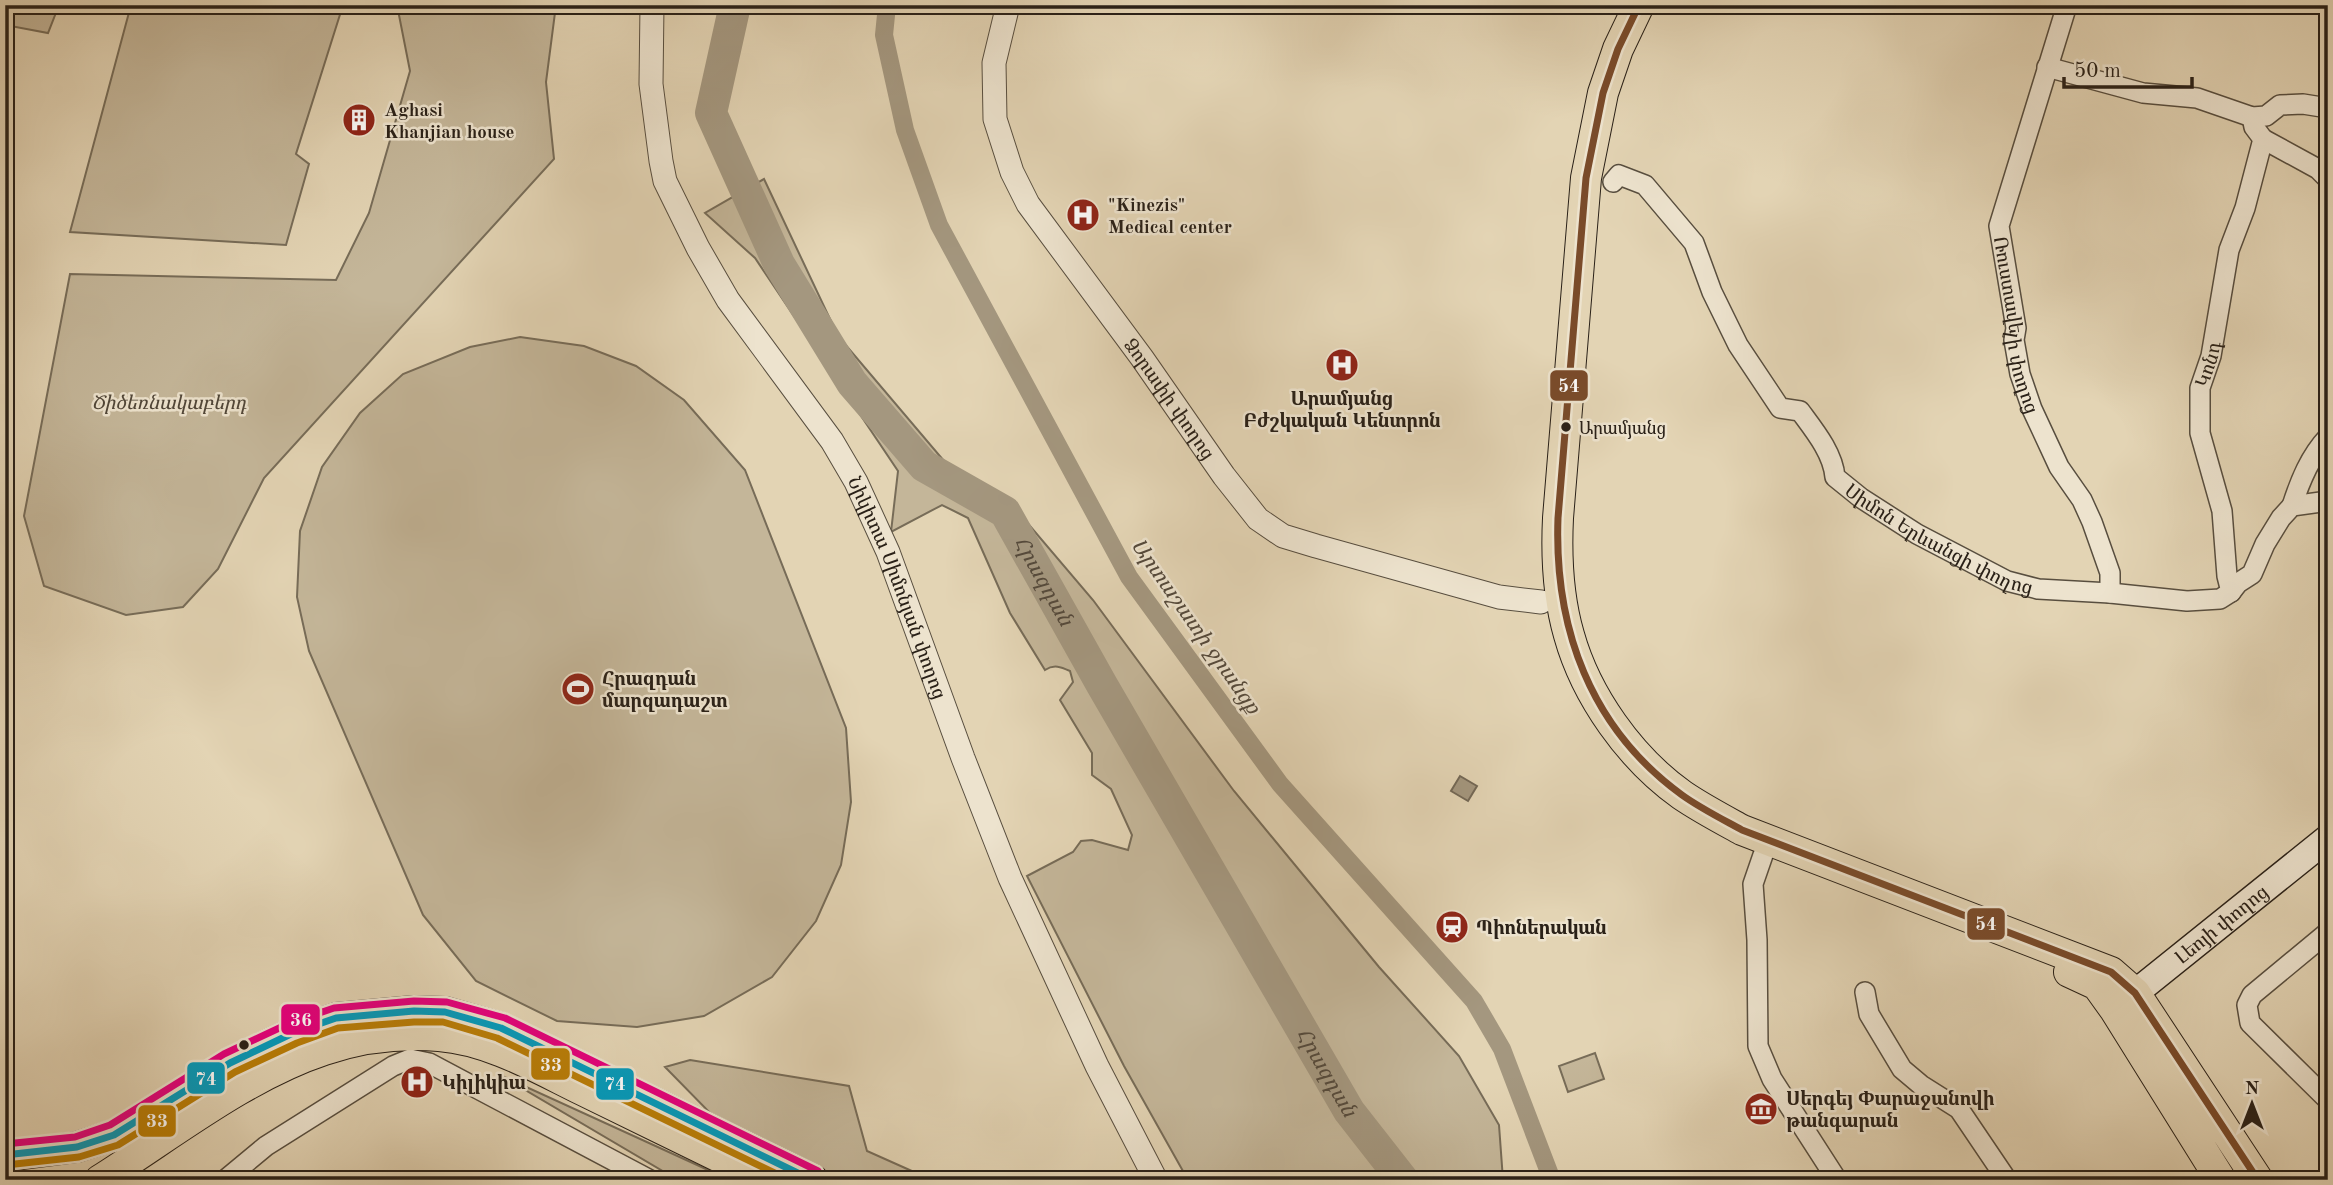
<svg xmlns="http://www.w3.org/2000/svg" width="2333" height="1185" font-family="'Old Standard TT','Noto Serif Armenian',serif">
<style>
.green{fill:#c4b699;stroke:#776c58;stroke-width:2}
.water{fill:#a4977f;stroke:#736856;stroke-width:2}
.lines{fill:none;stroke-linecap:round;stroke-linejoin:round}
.canal{stroke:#a4977f;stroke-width:18}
.river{stroke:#a4977f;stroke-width:32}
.minor-casing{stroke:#584e3f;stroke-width:22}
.tertiary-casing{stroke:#584e3f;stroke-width:25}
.secondary-casing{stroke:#2a2118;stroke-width:29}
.primary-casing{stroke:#2a2118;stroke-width:32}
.minor{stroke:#ede3ce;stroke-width:19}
.tertiary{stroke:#ede3ce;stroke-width:23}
.secondary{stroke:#ede3ce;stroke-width:26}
.primary{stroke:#e3d4b4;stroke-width:30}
.bus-1-casing{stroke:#ede3ce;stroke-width:12}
.bus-2-casing{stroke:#ede3ce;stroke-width:12}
.bus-3-casing{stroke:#ede3ce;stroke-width:12}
.bus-4-casing{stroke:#ede3ce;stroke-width:12}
.bus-1{stroke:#049bbc;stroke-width:7}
.bus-2{stroke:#ba7e07;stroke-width:7}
.bus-3{stroke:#e5007d;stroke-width:7}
.bus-4{stroke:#7a4b2a;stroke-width:7}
.bus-dot{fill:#2a2118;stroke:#ede3ce;stroke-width:2.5}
.labels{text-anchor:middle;stroke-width:5;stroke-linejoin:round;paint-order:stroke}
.bus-label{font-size:17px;fill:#2a2118;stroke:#ede3ce;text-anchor:start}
.poi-label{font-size:19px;font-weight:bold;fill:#2a2118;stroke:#ede3ce;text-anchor:start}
.street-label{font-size:19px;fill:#2a2118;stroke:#ede3ce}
.park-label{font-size:19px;font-style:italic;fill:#504638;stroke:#ede3ce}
.water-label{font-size:21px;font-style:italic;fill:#554a3c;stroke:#ede3ce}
.line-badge{stroke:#ede3ce;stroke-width:2.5}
.badge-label{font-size:19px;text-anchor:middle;font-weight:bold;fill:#fff}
</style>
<rect width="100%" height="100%" fill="#e3d4b4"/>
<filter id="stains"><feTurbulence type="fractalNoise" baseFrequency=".00286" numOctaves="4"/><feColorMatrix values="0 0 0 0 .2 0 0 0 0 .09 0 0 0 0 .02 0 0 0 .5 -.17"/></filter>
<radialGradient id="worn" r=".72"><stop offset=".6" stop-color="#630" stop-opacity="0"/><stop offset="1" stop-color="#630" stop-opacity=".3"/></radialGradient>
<!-- green -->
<path class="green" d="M5 5H59L48 33 5 25Z
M131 5H343L296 154 309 164 286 245 70 232Z
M397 5H556L546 82 554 159 264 478 218 569 183 607 126 615 44 586 24 516 70 274 336 280 369 213 410 71Z
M764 179 838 336 944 461 1019 513 1093 600 1234 791 1379 967 1459 1056 1499 1125 1503 1180H1188L1124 1066 1027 876 1073 852 1081 841 1092 840 1128 850 1132 835 1111 789 1092 775V753L1060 700 1073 682 1070 671C1061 667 1054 664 1045 670L1010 613 968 518 942 505 891 532 898 471 755 258 705 213Z
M520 337 584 346 636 366 684 400 745 470 846 728 851 802 841 865 816 921 772 977 704 1016 637 1027 557 1021 476 981 423 915 309 651 297 597 300 531 322 467 360 413 403 374 470 347Z
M1595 1053 1604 1079 1568 1092 1559 1066Z
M690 1060 849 1086 867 1151 932 1180H843L713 1116 665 1067Z
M498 1074 730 1180H678Z"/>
<!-- water -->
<path class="water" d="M1460 776 1477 786 1468 801 1451 791Z"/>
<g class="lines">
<!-- canal -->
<path class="canal" d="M887 5 884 35 905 130 939 225 1129 577 1280 784 1474 1001 1502 1049 1552 1180"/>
<!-- river -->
<path class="river" id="s1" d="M735 5 711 113 779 264 852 383 924 466 1005 512 1102 685 1349 1111 1403 1180"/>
<defs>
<g id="minor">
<path id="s2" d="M2067 5 1999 226 2016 328 2014 340 2020 374 2032 409 2059 467 2082 500 2092 522 2110 573V593"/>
<path d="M2047 67 2143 93 2197 98 2252 117 2266 116 2280 105 2303 104 2328 108"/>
<path d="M2263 139 2318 169 2328 179"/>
<path id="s3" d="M1613 182 1619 175 1645 185 1694 243 1712 292 1738 345 1780 408 1800 411C1814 430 1833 453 1835 477L1861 498 1917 534 2007 581 2038 589 2110 593 2187 601 2220 599 2231 592 2238 583 2252 574 2265 544 2281 518 2292 506 2328 501"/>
<path d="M2292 506C2300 481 2310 456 2328 437"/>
<path id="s4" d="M2231 592 2227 576 2222 511 2200 433V388L2211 356 2229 250 2245 208 2263 139 2254 127 2252 117"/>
<path d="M1763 855 1753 884 1757 940 1758 1046 1772 1079 1837 1180"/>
<path d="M2328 932 2252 995 2247 1005 2250 1023 2328 1100"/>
<path d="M1865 992 1869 1014 1902 1069 1921 1085 1959 1109 2007 1180"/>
<path d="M225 1180 266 1146 393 1066 410 1059 429 1063 650 1180"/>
</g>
<g id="tertiary">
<path id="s5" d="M652 5 651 84 661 161 665 181 698 248 728 300 832 441 856 482 888 552 963 758 1010 878 1097 1066 1156 1180"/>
<path id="s6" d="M1008 5 994 63 995 119 1012 172 1028 204 1142 358 1224 476 1258 519 1283 536 1316 546 1499 597 1541 602"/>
</g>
<g id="secondary">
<path id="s7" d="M2119 1006 2328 838"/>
</g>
<path id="primary" d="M1639 5 1618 49 1603 93 1586 178 1558 518C1556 558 1558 597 1569 635 1586 696 1630 758 1682 795 1701 808 1722 819 1742 830L2111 972 2135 993 2258 1180
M2069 972 2097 985 2115 1010 2221 1180
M8 1156 77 1147 114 1135 230 1063 293 1033 336 1018 414 1011 445 1012 501 1028 813 1180
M100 1180C170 1136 245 1076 324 1050 360 1038 401 1033 439 1036 490 1040 537 1068 582 1090 636 1116 690 1143 744 1169"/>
</defs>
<!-- minor casing -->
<use href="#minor" class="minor-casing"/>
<!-- tertiary casing -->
<use href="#tertiary" class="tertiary-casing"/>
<!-- secondary casing -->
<use href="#secondary" class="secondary-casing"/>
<!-- primary casing -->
<use href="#primary" class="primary-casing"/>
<!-- minor -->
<use href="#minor" class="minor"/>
<!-- tertiary -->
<use href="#tertiary" class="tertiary"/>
<!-- secondary -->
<use href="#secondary" class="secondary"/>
<!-- primary -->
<use href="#primary" class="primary"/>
<defs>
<path id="bus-1" d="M5 1155 77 1147 114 1135 230 1063 293 1033 336 1018 414 1011 445 1012 501 1028 812 1180"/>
<path id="bus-2" d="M6 1165 79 1157 118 1145 235 1072 297 1043 338 1028 414 1022H443L497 1038 789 1180"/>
<path id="bus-3" d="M5 1144 75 1137 110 1125 224 1054 290 1023 334 1008 414 1001 447 1002 505 1018 818 1171"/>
<path id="bus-4" d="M1639 5 1618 49 1603 93 1586 178 1558 518C1554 628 1590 728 1682 795 1700 808 1722 819 1742 830L2111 972 2135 993 2258 1180"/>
</defs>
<!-- bus-1 casing -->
<use href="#bus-1" class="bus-1-casing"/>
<!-- bus-2 casing -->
<use href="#bus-2" class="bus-2-casing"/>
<!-- bus-3 casing -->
<use href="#bus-3" class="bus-3-casing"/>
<!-- bus-4 casing -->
<use href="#bus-4" class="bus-4-casing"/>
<!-- bus-1 -->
<use href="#bus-1" class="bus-1"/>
<!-- bus-2 -->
<use href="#bus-2" class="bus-2"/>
<!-- bus-3 -->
<use href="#bus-3" class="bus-3"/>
<!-- bus-4 -->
<use href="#bus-4" class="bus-4"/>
</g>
<!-- icons -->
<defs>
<symbol id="building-disc" viewBox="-11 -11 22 22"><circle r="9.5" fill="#8f2418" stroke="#ede3ce"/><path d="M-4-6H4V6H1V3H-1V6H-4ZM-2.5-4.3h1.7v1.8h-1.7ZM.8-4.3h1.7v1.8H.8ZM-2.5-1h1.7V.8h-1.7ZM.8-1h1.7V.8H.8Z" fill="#fff"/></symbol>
<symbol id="hospital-disc" viewBox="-11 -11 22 22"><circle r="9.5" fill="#8f2418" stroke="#ede3ce"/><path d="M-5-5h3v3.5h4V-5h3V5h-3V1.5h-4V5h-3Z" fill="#fff"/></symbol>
<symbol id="stadium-disc" viewBox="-11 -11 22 22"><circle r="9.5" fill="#8f2418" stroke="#ede3ce"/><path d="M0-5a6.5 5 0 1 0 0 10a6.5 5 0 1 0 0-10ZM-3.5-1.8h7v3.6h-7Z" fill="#fff"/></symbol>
<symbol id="station-disc" viewBox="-11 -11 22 22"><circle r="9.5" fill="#8f2418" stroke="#ede3ce"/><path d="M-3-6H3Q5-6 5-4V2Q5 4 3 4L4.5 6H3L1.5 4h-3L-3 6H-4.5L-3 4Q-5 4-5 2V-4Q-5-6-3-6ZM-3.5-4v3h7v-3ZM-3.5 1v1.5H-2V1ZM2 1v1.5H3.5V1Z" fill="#fff"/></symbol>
<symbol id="museum-disc" viewBox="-11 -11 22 22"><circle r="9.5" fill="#8f2418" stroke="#ede3ce"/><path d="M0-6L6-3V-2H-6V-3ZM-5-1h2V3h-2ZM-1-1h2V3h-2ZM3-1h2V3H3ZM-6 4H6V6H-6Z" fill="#fff"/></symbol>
</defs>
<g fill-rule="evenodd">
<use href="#building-disc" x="340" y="101" width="38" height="38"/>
<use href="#hospital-disc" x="1064" y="196" width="38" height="38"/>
<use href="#hospital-disc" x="1323" y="346" width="38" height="38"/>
<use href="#stadium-disc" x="559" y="670" width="38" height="38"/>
<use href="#station-disc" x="1433" y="908" width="38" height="38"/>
<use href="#hospital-disc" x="398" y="1063" width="38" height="38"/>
<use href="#museum-disc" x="1742" y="1090" width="38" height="38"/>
</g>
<!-- markers -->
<g class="bus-dot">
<circle cx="1566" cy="427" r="6"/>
<circle cx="244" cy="1045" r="6"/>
</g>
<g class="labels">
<!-- bus labels -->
<g class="bus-label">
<text x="1579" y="434">Արամյանց</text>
</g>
<!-- poi labels -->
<g class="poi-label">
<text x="384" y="116">Aghasi<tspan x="384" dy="22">Khanjian house</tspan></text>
<text x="1108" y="211">"Kinezis"<tspan x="1108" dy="22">Medical center</tspan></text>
<text x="1342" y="405" text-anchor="middle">Արամյանց<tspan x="1342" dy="22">Բժշկական Կենտրոն</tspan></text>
<text x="602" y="685">Հրազդան<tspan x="602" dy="22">մարզադաշտ</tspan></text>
<text x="1476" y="934">Պիոներական</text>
<text x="442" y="1089">Կիլիկիա</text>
<text x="1786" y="1105">Սերգեյ Փարաջանովի<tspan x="1786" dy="22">թանգարան</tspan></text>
</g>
<!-- street labels -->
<g class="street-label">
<text dy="7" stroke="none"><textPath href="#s2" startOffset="332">Ռուստավելի փողոց</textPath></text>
<text dy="7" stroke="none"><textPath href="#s4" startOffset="233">Կոնդ</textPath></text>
<text dy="7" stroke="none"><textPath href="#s6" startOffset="448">Ձորափի փողոց</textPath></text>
<text dy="7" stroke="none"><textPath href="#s3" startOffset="518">Սիմոն Երևանցի փողոց</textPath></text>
<text dy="7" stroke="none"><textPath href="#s5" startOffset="648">Նիկիտա Սիմոնյան փողոց</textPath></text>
<text dy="7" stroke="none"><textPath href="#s7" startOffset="131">Լեոյի փողոց</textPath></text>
</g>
<!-- park labels -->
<g class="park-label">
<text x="169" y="409">Ծիծեռնակաբերդ</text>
</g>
<!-- water labels -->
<g class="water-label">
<text dy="7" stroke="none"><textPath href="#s1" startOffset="698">Հրազդան</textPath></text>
<text transform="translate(1196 626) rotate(55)" y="7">Արտաշատի ջրանցք</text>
<text dy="7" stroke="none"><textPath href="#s1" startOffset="1265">Հրազդան</textPath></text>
</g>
</g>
<g class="line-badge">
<rect x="1549" y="369" width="40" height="33" rx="7" fill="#7a4b2a"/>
<rect x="1966" y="907" width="40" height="34" rx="7" fill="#7a4b2a"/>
<rect x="280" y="1003" width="41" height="33" rx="7" fill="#e5007d"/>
<rect x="530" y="1047" width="41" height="34" rx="7" fill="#ba7e07"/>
<rect x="186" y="1061" width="40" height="34" rx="7" fill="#049bbc"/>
<rect x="595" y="1067" width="40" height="34" rx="7" fill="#049bbc"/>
<rect x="137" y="1104" width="40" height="34" rx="7" fill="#ba7e07"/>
</g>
<g class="badge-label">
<text x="1569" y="392">54</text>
<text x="1986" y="930">54</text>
<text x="301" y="1026">36</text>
<text x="551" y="1071">33</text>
<text x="206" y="1085">74</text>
<text x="615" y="1090">74</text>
<text x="157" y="1127">33</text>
</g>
<!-- margin -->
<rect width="2333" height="1185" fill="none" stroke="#e3d4b4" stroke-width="28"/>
<rect x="7" y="7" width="2319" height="1171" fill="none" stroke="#2a2118" stroke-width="3.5"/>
<rect x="14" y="14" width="2305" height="1157" fill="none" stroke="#2a2118" stroke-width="2"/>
<!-- north arrow -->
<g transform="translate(2252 1104)" stroke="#ede3ce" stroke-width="5" paint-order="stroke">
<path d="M0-5L12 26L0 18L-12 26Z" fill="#2a2118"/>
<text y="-10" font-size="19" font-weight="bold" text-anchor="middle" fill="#2a2118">N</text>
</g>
<!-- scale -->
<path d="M2064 77v10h128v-10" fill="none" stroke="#2a2118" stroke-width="3.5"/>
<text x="2074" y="77" font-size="21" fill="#2a2118" stroke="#ede3ce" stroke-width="5" paint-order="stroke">50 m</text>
<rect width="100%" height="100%" filter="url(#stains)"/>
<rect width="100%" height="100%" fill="url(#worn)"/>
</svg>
